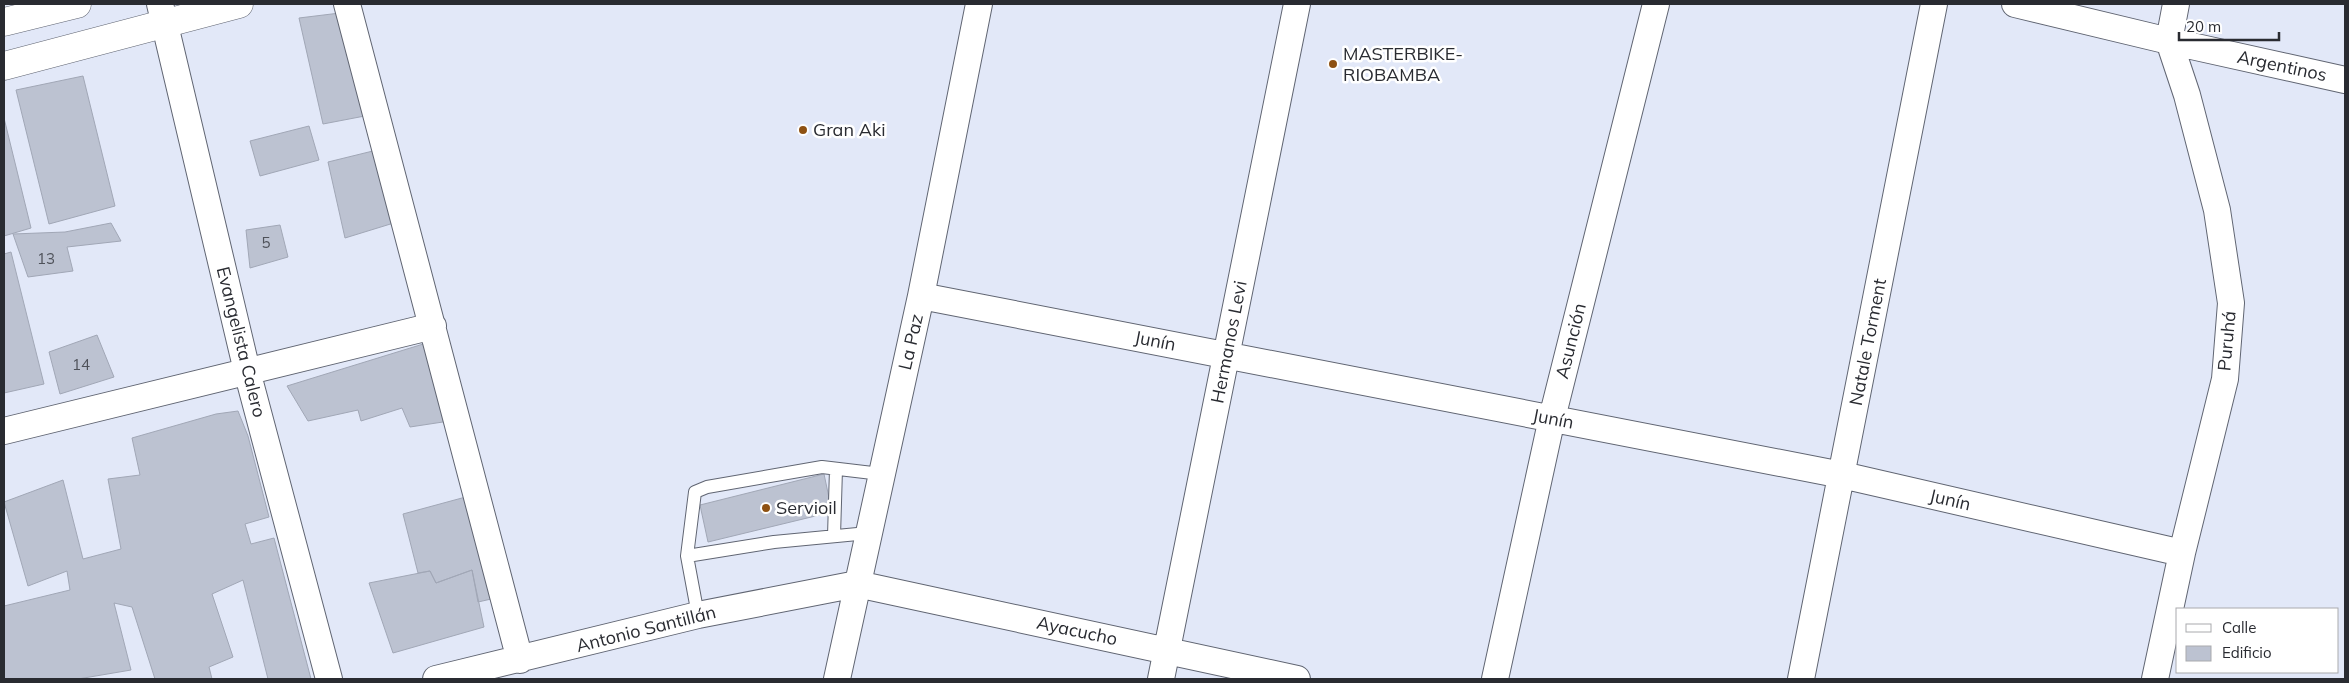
<svg xmlns="http://www.w3.org/2000/svg" width="2349" height="683" font-family="Mulish,sans-serif">
<style>
.building{fill:#bcc2d1;stroke:#a1a7b6}
.lines{fill:none;stroke-linecap:round;stroke-linejoin:round}
.service-casing{stroke:#606572;stroke-width:14}
.minor-casing{stroke:#606572;stroke-width:28}
.tertiary-casing{stroke:#606572;stroke-width:29}
.service{stroke:#fff;stroke-width:12}
.minor{stroke:#fff;stroke-width:26}
.tertiary{stroke:#fff;stroke-width:28}
.poi-dot{fill:#8e5112;stroke:#fff;stroke-width:2}
.labels{text-anchor:middle;stroke-width:5;stroke-linejoin:round;paint-order:stroke}
.number-label{font-size:15px;fill:#4e5159}
.poi-label{font-size:18px;fill:#292b31;stroke:#fff;text-anchor:start}
.street-label{font-size:18px;fill:#292b31;stroke:#fff}
</style>
<rect width="100%" height="100%" fill="#e2e8f8"/>
<!-- building -->
<path class="building" d="M348 12 370 115 323 124 299 18Z
M83 76 115 206 49 224 16 90Z
M4 118 31 228 4 236Z
M309 126 319 160 260 176 250 141Z
M381 149 397 222 345 238 328 162Z
M111 223 121 241 67 247 73 271 28 277 13 234 65 232Z
M280 225 288 257 250 268 246 230Z
M11 252 44 384 4 393V254Z
M97 335 114 377 60 394 49 352Z
M433 341 456 420 410 427 402 408 361 421 358 410 308 421 287 386Z
M238 411 248 436 269 517 245 524 251 544 274 538 311 679H268L243 580 212 594 233 657 209 667 212 679H155L132 607 114 603 131 670 78 679H4V606L70 590 67 571 28 586 4 502 63 480 83 559 121 549 108 479 140 475 132 438 216 414Z
M824 474 832 512 708 542 700 505Z
M473 495 500 597 478 602 472 570 436 583 430 571 418 573 403 514Z
M472 570 484 627 393 653 369 583 430 571 436 583Z"/>
<g class="lines">
<defs>
<path id="service" d="M868 533 774 542 687 556 695 492 707 487 822 467 881 474
M834 536 836 469
M687 556 698 615"/>
<path id="minor" d="M160 4 247 371 329 679
M347 4 520 660
M2015 4 2169 41 2345 80
M921 296 1842 475 2182 553
M4 431 433 326
M436 679 698 615 857 584 1297 679
M837 679 921 296 979 4
M1161 679 1297 4
M1495 679 1552 418 1656 4
M1801 679 1934 4
M2155 679 2182 553 2225 379 2231 303 2217 210 2187 95 2169 41 2176 4"/>
<path id="tertiary" d="M4 22 77 4
M4 66 239 4"/>
</defs>
<!-- service casing -->
<use href="#service" class="service-casing"/>
<!-- minor casing -->
<use href="#minor" class="minor-casing"/>
<!-- tertiary casing -->
<use href="#tertiary" class="tertiary-casing"/>
<!-- service -->
<use href="#service" class="service"/>
<!-- minor -->
<use href="#minor" class="minor"/>
<!-- tertiary -->
<use href="#tertiary" class="tertiary"/>
</g>
<!-- markers -->
<g class="poi-dot">
<circle cx="1333" cy="64" r="5"/>
<circle cx="803" cy="130" r="5"/>
<circle cx="766" cy="508" r="5"/>
</g>
<g class="labels">
<!-- number labels -->
<g class="number-label">
<text x="266" y="248">5</text>
<text x="46" y="264">13</text>
<text x="81" y="370">14</text>
</g>
<!-- poi labels -->
<g class="poi-label">
<text x="1343" y="60">MASTERBIKE-<tspan x="1343" dy="21">RIOBAMBA</tspan></text>
<text x="813" y="136">Gran Aki</text>
<text x="776" y="514">Servioil</text>
</g>
<!-- street labels -->
<g class="street-label">
<text transform="translate(2282 66) rotate(12)" y="6">Argentinos</text>
<text transform="translate(1155 341) rotate(11)" y="6">Junín</text>
<text transform="translate(1571 341) rotate(-76)" y="6">Asunción</text>
<text transform="translate(2227 341) rotate(-85)" y="6">Puruhá</text>
<text transform="translate(241 342) rotate(76)" y="6">Evangelista Calero</text>
<text transform="translate(911 342) rotate(-77)" y="6">La Paz</text>
<text transform="translate(1229 342) rotate(-79)" y="6">Hermanos Levi</text>
<text transform="translate(1868 342) rotate(-79)" y="6">Natale Torment</text>
<text transform="translate(1553 419) rotate(11)" y="6">Junín</text>
<text transform="translate(1950 500) rotate(13)" y="6">Junín</text>
<text transform="translate(646 629) rotate(-14)" y="6">Antonio Santillán</text>
<text transform="translate(1077 631) rotate(12)" y="6">Ayacucho</text>
</g>
</g>
<!-- border -->
<rect width="2349" height="683" fill="none" stroke="#292b31" stroke-width="10"/>
<!-- legend -->
<rect x="2176" y="608" width="162" height="65" fill="#ffffff" stroke="#a9aaad"/>
<rect x="2186" y="624" width="25" height="8" fill="#ffffff" stroke="#a9aaad"/>
<text x="2222" y="633" font-size="15" fill="#292b31">Calle</text>
<rect x="2186" y="646" width="25" height="15" fill="#bcc2d1" stroke="#a9aaad"/>
<text x="2222" y="658" font-size="15" fill="#292b31">Edificio</text>
<!-- scale -->
<path d="M2179 32v8h100v-8" fill="none" stroke="#292b31" stroke-width="2.5"/>
<text x="2186" y="32" font-size="15" fill="#292b31" stroke="#ffffff" stroke-width="4" paint-order="stroke">20 m</text>
</svg>
